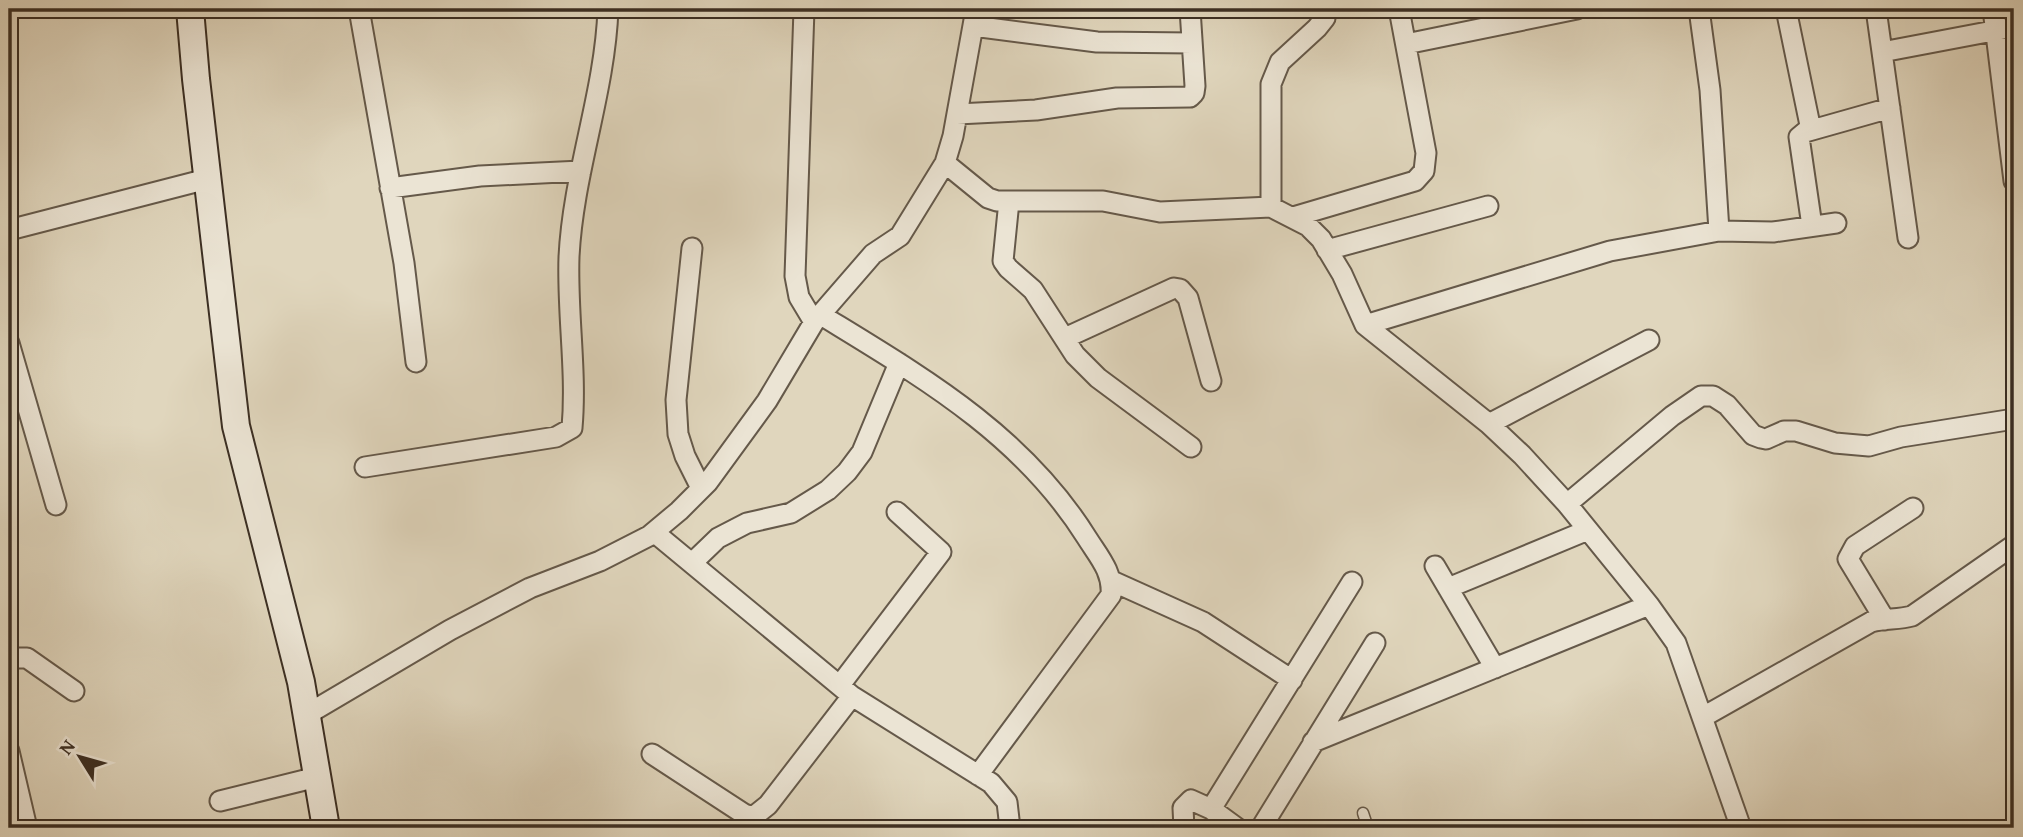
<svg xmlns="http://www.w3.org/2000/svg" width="2023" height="837" font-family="'Gentium Book Plus',serif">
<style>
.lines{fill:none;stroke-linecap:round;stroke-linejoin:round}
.lane-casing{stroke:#65594a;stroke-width:13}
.street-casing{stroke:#65594a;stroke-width:23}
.secondary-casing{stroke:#3c2f23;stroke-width:30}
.lane{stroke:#ebe4d4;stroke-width:10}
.street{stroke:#ebe4d4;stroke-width:19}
.secondary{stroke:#ebe4d4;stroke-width:26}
</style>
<rect width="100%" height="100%" fill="#e0d6bd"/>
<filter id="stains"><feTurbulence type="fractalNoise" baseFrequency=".00286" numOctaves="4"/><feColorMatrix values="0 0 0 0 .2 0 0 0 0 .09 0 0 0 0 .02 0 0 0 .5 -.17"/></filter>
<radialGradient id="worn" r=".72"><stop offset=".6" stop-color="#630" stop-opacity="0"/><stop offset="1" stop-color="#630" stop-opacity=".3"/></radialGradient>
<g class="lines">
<defs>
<path id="lane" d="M1363 813 1368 828"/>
<path id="street" d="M359 9 404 263 416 362
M804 9 795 276 799 297 814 322
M1699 9 1710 90 1719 231
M1786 9 1811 130
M1876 9 1908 238
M1993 9 2014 181
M973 26 1097 42 1192 43
M1406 44 1577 9
M1882 52 2014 27
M957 114 1036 110 1117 98 1190 97 1194 93 1195 86 1190 9
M945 163 988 198 997 201H1103L1160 212 1271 207 1308 226 1321 239 1342 274 1365 325 1489 424 1522 455 1567 504 1649 605 1676 643 1741 828
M390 188 480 176 581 171
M1009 201 1003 261 1008 268 1033 290 1075 355 1098 378 1191 447
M1271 207V84L1280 62 1317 28 1325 18 1322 9
M1293 217 1415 181 1424 171 1426 153 1399 9
M1812 226 1799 137 1805 132 1890 108
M9 230 207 179
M692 248 676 400 678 434 685 456 701 488
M1327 250 1488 206
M821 315C922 377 1022 434 1087 538 1099 557 1113 572 1111 595L978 775
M1365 325 1610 251 1719 231 1773 232 1836 223
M1065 338 1174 288 1180 289 1188 298 1211 381
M9 343 56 505
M1489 424 1649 340
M365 467 556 437 572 428C577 371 567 314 569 257 573 173 605 93 608 9
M1567 504 1672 416 1701 396H1713L1727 405 1753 435 1761 438 1766 439 1784 431H1796L1835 443 1869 446 1901 437 2014 419
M692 563 718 538 747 523 791 513 828 490 847 472 862 452 899 363
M1435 566 1495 668
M1112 581 1203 622 1292 680
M1448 588 1588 530
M1885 620 1848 559 1855 546 1913 508
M9 658H27L74 691
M840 685 941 552 897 512
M852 696 991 783 1007 802 1010 828
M306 715 450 630 530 588 600 561 649 536 679 511 708 482 767 401 814 322 873 254 900 236 945 163 953 136 976 9
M1703 717 1871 622C1885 618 1898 620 1912 616L2014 545
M1313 742 1649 605
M9 751 27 828
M652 754 744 814 753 817 768 805 852 696 655 533
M220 801 317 777
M1211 809 1237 828
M1184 828 1183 808 1191 800 1211 809 1352 582
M1261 828 1375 643"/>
<path id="secondary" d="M190 9 196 79 236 426 301 682 326 828"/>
</defs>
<!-- lane casing -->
<use href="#lane" class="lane-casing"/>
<!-- street casing -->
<use href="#street" class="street-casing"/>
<!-- secondary casing -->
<use href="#secondary" class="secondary-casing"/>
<!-- lane -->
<use href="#lane" class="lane"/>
<!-- street -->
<use href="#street" class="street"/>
<!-- secondary -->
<use href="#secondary" class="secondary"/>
</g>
<!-- margin -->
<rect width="2023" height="837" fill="none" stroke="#e0d6bd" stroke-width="35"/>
<rect x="10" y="10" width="2002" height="816" fill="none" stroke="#3c2f23" stroke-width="3.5"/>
<rect x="18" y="18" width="1988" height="802" fill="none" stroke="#3c2f23" stroke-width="2"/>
<!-- north arrow -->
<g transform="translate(80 757) rotate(307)" stroke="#ebe4d4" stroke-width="5" paint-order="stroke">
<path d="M0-5L12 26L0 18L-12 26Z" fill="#3c2f23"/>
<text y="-10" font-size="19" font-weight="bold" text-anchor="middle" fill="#3c2f23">N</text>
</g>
<rect width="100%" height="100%" filter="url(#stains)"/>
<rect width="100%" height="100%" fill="url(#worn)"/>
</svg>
